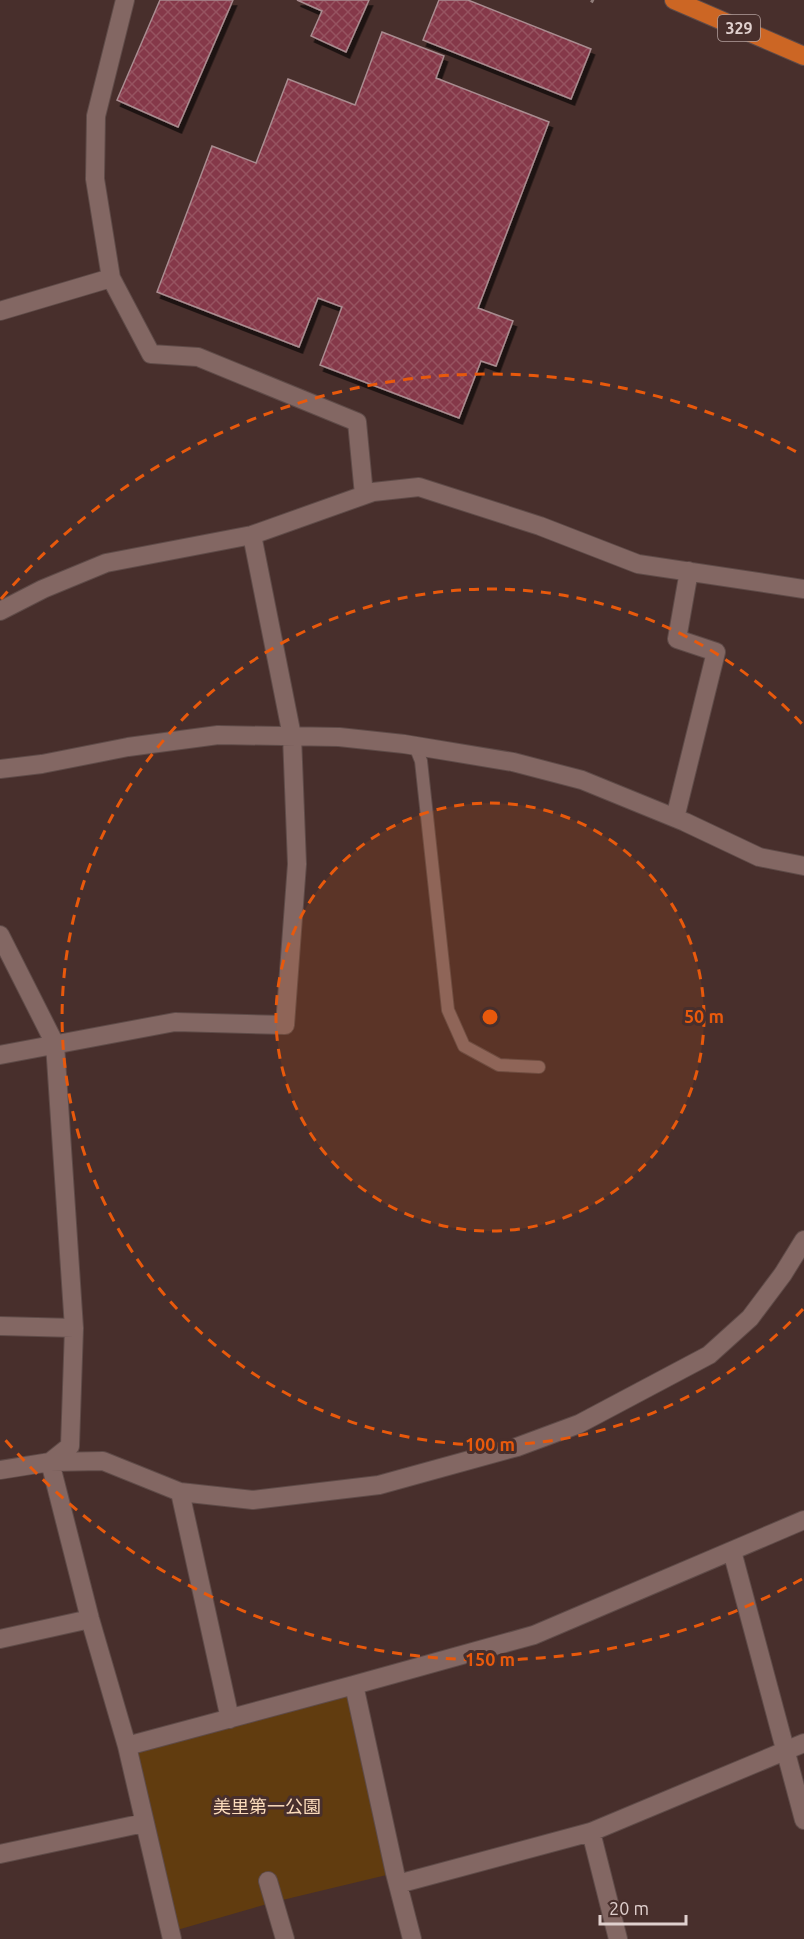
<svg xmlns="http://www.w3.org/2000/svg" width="804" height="1939" font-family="Ubuntu,'Noto Sans JP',sans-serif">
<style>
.park{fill:#613c0f}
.building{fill:url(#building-cross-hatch);stroke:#a98c90;stroke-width:1.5;filter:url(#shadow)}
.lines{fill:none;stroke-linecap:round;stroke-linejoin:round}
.service-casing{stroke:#5f4b48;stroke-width:14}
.minor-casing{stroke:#5f4b48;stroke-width:20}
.trunk-casing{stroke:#5f4b48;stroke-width:20}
.path{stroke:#917d7a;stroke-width:4;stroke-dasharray:3 4.5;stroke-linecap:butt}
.service{stroke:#836763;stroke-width:12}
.minor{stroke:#836763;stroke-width:18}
.trunk{stroke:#cc6624;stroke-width:18}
.ring{fill:none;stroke:#e8590c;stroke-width:3;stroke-dasharray:10 8}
.labels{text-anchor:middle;stroke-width:6;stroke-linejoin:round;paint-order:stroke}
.shield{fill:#482f2c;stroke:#b2a09d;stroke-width:1.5}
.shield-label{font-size:16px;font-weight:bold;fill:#e0d0ce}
.park-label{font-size:18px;fill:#fcdcbc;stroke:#482f2c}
.centre{fill:#e8590c;stroke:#482f2c;stroke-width:3}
.ring-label{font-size:18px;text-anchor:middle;font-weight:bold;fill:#e8590c;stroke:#482f2c;stroke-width:6;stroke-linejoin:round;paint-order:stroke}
</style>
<defs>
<pattern id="building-cross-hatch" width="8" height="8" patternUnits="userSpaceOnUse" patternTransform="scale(1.5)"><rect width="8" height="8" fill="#853748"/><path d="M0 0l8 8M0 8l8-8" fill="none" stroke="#965361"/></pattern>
<filter id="shadow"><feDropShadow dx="3.5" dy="6" stdDeviation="0" flood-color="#0009"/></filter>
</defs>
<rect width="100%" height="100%" fill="#482f2c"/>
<!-- park -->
<path class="park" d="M354 1685 395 1873 274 1902 170 1932 127 1746Z"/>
<!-- building -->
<path class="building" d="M160 0H233L178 127 117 100Z
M297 0H369L346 52 311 36 322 11Z
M439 0H468L591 49 571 99 423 40Z
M382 32 444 56 436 78 549 122 478 308 513 321 496 366 481 361 459 418 320 365 342 307 318 298 299 347 157 292 212 146 256 163 288 79 355 105Z"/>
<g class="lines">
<defs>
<path id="service" d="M415 746 421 761 448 1010 464 1046 499 1065 539 1067"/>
<path id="minor" d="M111 278 151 354 198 357 357 422 364 495
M0 311 111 278 95 179 96 116 125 0
M0 611 43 589 106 563 252 535 373 492 419 487 540 526 638 564 804 589
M0 769 42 764 128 747 218 735 339 737 404 744 513 762 582 780 685 822 759 857 804 866
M675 818 716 652 677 639 689 571
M0 935 55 1044 74 1328 70 1446 50 1462 90 1619 127 1746 172 1939
M0 1055 175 1022 285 1025 297 864 292 736 252 535
M0 1326 74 1328
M0 1470 50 1462 103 1461 180 1492 253 1500 379 1485 517 1447 579 1424 709 1355 750 1318 783 1274 804 1240
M180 1492 230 1719
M732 1551 804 1820
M0 1639 90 1619
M127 1746 354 1685
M591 1832 618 1939
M0 1854 144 1823
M268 1881 285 1939
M398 1884 591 1832 804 1743
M412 1939 395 1873 354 1685 534 1635 804 1520"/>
<path id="trunk" d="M674 0 804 56"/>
</defs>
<!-- service casing -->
<use href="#service" class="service-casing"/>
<!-- minor casing -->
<use href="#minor" class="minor-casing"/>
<!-- trunk casing -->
<use href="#trunk" class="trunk-casing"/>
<!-- path -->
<path class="path" d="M591 0 595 2"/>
<!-- service -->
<use href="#service" class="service"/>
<!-- minor -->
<use href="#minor" class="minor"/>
<!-- trunk -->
<use href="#trunk" class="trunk"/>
</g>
<!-- distance rings -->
<circle cx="490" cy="1017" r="214" fill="#e8590c" fill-opacity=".12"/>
<g class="ring">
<circle cx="490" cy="1017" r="214"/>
<path d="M803 1309A428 428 0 1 1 803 725"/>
<path d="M802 1579A643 643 0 0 1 1 1435M1 599A643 643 0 0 1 802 455"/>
</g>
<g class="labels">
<!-- shield labels -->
<rect class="shield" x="718" y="15" width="42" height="26" rx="4.5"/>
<g class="shield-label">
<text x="739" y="34">329</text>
</g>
<!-- park labels -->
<g class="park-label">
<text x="267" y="1813">美里第一公園</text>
</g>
</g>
<circle cx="490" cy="1017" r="9" class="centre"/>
<g class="ring-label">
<text x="704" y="1023">50 m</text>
<text x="490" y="1451">100 m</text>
<text x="490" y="1666">150 m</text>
</g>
<!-- scale -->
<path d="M600 1915v9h86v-9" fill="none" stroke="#e0d0ce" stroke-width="3"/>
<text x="609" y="1915" font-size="18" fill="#e0d0ce" stroke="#482f2c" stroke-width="4.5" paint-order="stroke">20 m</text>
</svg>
